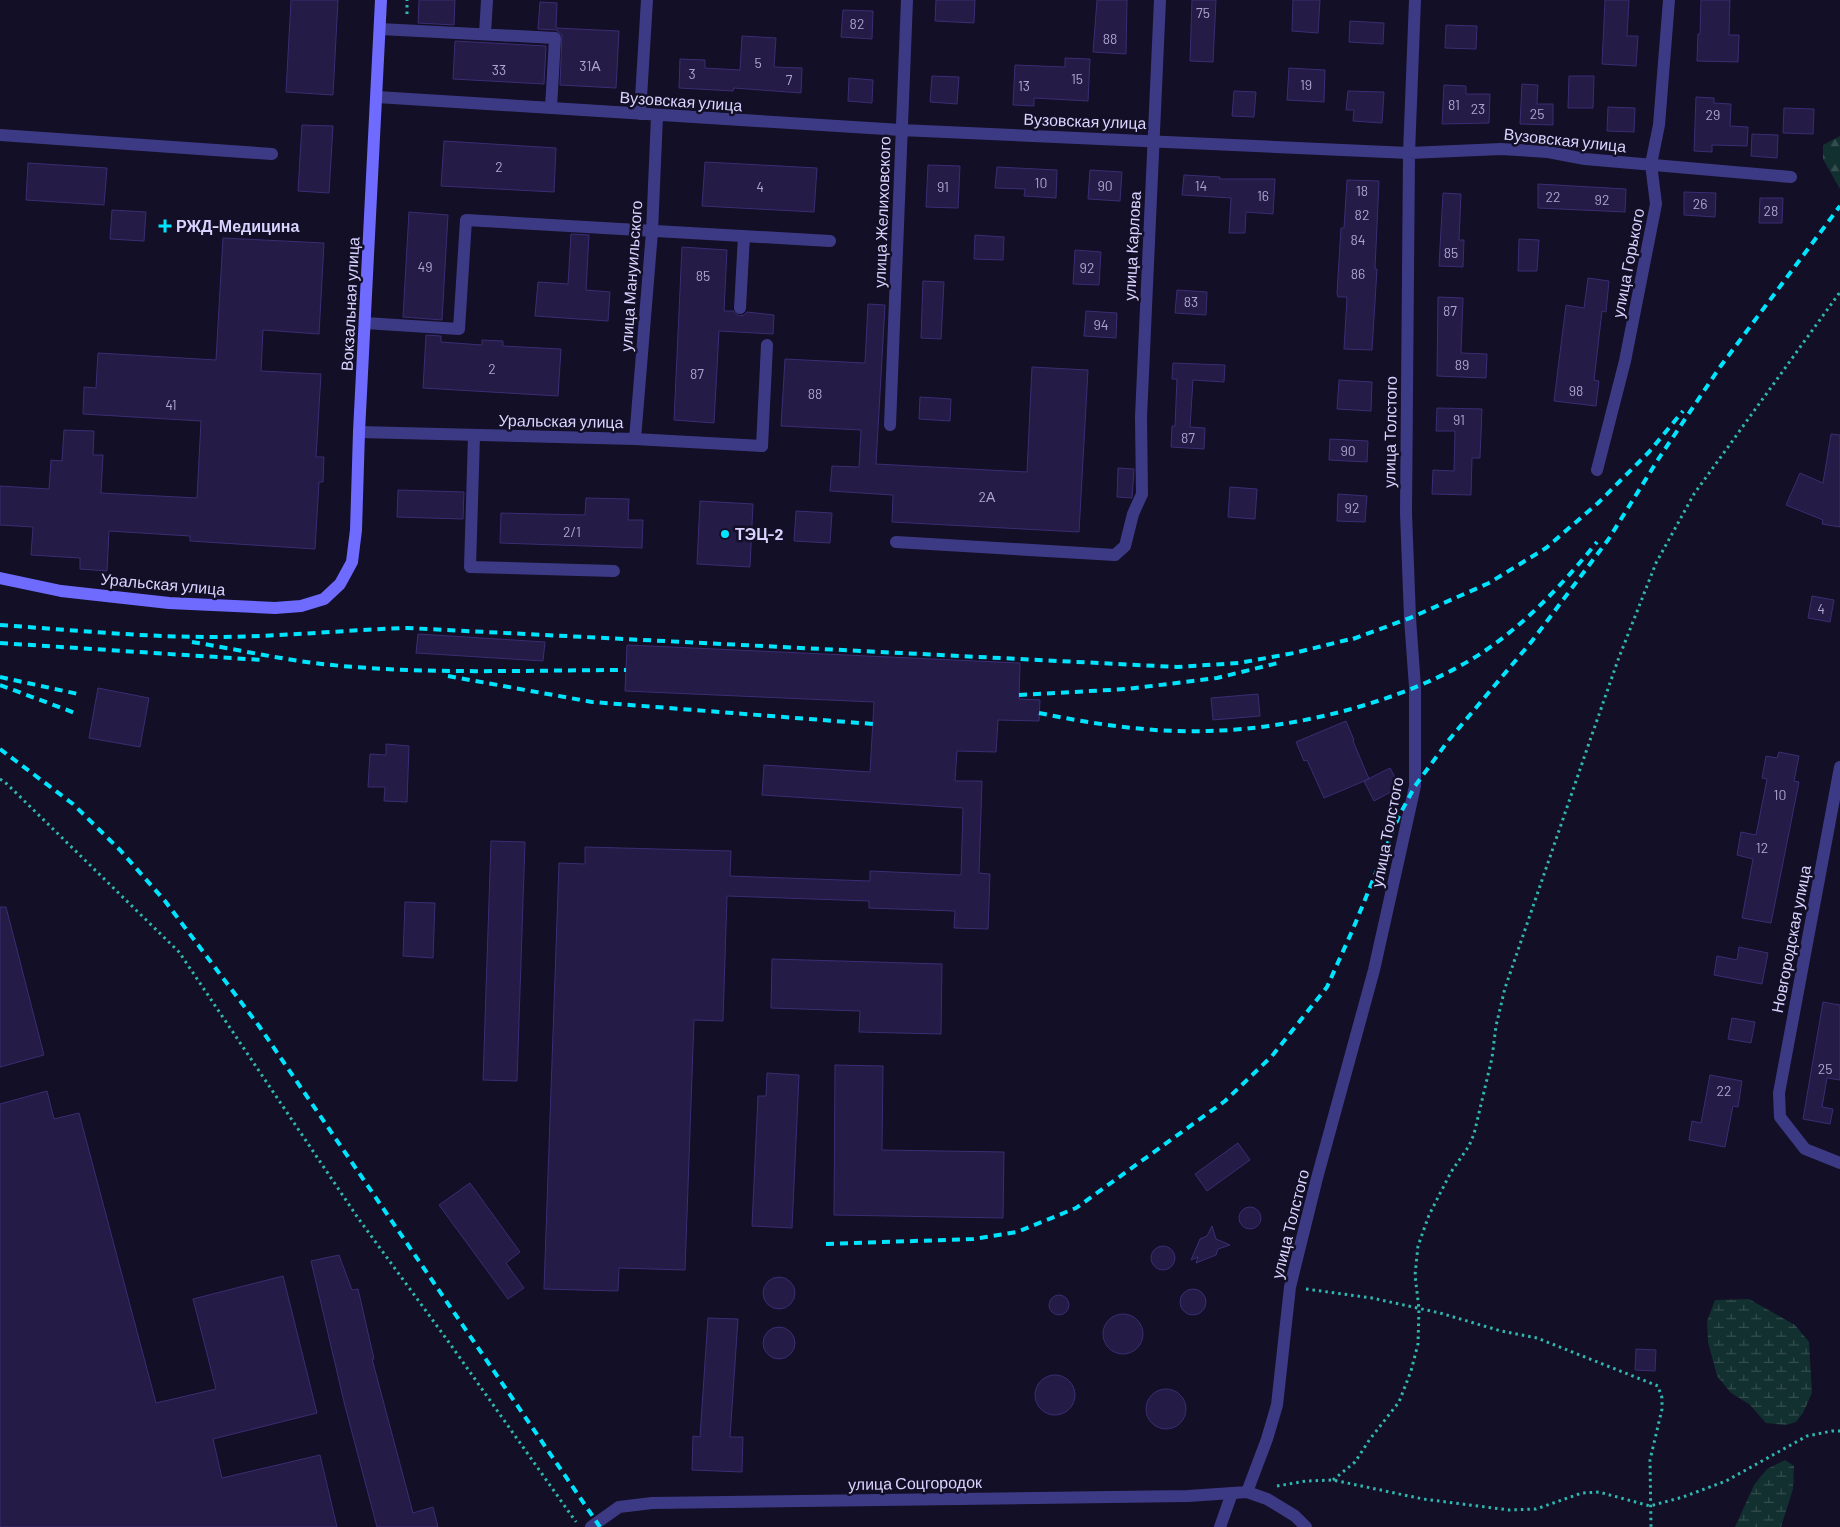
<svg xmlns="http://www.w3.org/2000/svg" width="1840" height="1527" font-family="Barlow,sans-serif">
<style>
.forest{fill:url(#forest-firs)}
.wetland{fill:url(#wetland-marsh)}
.building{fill:#241b47;stroke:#3b2d73}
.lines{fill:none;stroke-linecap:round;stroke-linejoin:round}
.path{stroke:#2fb8b0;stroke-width:3;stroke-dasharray:2.5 4;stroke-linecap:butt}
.lane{stroke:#3d3a85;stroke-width:12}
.street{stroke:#3d3a85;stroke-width:12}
.secondary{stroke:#6f6bff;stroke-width:12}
.rail{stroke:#00e5ff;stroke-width:4;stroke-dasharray:8 6;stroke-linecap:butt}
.poi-dot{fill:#00e5ff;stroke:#130f26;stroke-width:2}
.labels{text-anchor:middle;stroke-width:5;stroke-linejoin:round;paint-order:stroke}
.number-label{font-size:14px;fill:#aca6d1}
.street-label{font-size:16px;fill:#d9d4ff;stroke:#130f26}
.poi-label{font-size:16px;font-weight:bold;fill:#d9d4ff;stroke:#130f26;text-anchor:start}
</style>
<defs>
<pattern id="forest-firs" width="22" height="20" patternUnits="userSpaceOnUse" patternTransform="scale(1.25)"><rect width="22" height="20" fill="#12302f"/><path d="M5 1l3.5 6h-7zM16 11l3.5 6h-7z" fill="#344d4e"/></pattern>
<pattern id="wetland-marsh" width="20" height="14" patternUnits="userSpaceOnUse" patternTransform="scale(1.25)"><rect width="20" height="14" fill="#12302f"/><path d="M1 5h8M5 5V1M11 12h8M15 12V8" fill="none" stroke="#344d4e"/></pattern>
</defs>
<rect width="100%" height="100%" fill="#130f26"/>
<!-- forest -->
<path class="forest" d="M1840 136V189L1823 159V145Z"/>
<!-- wetland -->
<path class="wetland" d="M1749 1299 1795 1325 1809 1342 1812 1393 1803 1413 1796 1422 1786 1425 1766 1423 1749 1404 1731 1393 1717 1376 1708 1342 1707 1321 1715 1300Z
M1785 1460 1794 1466 1793 1489 1781 1527H1735L1754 1485 1767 1469Z"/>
<!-- building -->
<path class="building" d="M291 0H338L333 95 286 92Z
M419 0H455L454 25 418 23Z
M936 0H975L974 23 935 21Z
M1097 0H1127L1126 54 1093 52Z
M1192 0H1216L1213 62 1190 61Z
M1293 0H1320L1318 33 1292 31Z
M1605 0H1629L1627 36H1638L1636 66 1602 64Z
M1701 0H1730L1729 35H1739L1738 62 1697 61 1698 34H1700Z
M540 2 557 3 556 28 619 31 616 88 560 85 562 35 556 30 538 29Z
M843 10 873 11 872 39 841 37Z
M1350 21 1384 23 1383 44 1349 42Z
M1446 25 1477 26 1476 49 1445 48Z
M742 36 776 38 774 67 802 68 801 93 734 88 733 91 679 88 680 59 705 60V68L740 70Z
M455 41 546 46 544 84 453 79Z
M1065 58 1090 59 1088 101 1034 98V106L1013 105 1015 65 1065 67Z
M1289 68 1325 70 1324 102 1287 100Z
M932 76 959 77 957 104 930 102Z
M1569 76H1594L1593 108H1568Z
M849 78 873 80 872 103 848 101Z
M1522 84 1538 85 1537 104H1553V125L1520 124Z
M1444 85 1466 86V94H1490L1489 123 1442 124Z
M1234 91 1256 92 1254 117 1232 116Z
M1348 91 1384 92 1382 123 1353 121 1354 110H1346Z
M1696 97 1714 98V103L1731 104 1730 126 1748 127 1747 146 1712 145V152L1694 151Z
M1608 107 1635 108 1634 132 1607 131Z
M1784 108 1814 109 1813 134 1783 133Z
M302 125 333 126 329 193 298 191Z
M1752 134 1778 135 1777 158 1751 156Z
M444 141 556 148 554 192 441 186Z
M705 162 817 168 814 212 702 206Z
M28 163 107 168 104 205 26 200Z
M928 165 960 166 958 208 926 207Z
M997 167 1057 170 1056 198 1024 196 1025 189 995 188Z
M1090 170 1122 172 1120 201 1088 199Z
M1184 175 1220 177 1219 179H1275L1273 214 1246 212 1245 233H1229L1231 198 1182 195Z
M1347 180 1379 181 1375 269H1377L1372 350 1344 349 1347 297H1338L1337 293 1341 228H1344Z
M1538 184 1626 189 1625 212 1538 208Z
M1684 192 1716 193 1715 217 1684 215Z
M1443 193 1461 194 1459 240H1464L1463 267 1439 266Z
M1760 198H1783L1782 223H1759Z
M112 210 146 212 144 241 110 239Z
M409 212 448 215 442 320 403 317Z
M571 234 589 235 586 290 610 292 608 321 535 316 538 282 568 284Z
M975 235 1004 237 1003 260 974 259Z
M223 238 324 243 319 334 263 330 261 371 321 374 316 457H324L323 482H319L315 549 190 541V536L109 531 107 571 80 569V558L31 555 33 527 0 525V486L49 489 51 460 62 461 64 430 94 431 93 455H103L101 493 197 498 201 421 83 414 84 387 96 388 98 353 216 360Z
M1519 239 1539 240 1537 271H1518Z
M682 247 727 250 724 311H733L739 316 744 315 747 312 774 315 773 334 719 331 714 423 674 420Z
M1075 250 1101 252 1099 285 1073 284Z
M1588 278 1609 281 1606 312 1602 311 1594 380 1599 381 1596 406 1554 401 1566 305 1584 308Z
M923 281 944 282 941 339 921 338Z
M1177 290 1207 292 1206 315 1175 313Z
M1438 297 1463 298 1461 353 1487 354 1486 378 1437 376Z
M868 304 885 305 876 464 1027 472 1032 367 1088 370 1079 532 892 522 893 495 830 491 832 466 859 467 861 430 781 426 785 359 865 363Z
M1086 311 1117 313 1116 338 1084 336Z
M426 335 441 336V342L482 345V340L503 341V346L561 349 558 396 423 388Z
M1173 363 1225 365 1224 382 1193 380 1190 427 1205 428 1204 449 1171 447 1172 426H1175L1177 379H1172Z
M1339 380 1372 382 1371 411 1337 409Z
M920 397 951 399 950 421 919 419Z
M1437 408 1482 409 1480 458H1472L1471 495 1432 494 1433 470 1454 471 1455 431H1436Z
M1831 434 1840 435V527L1822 524 1823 520 1786 505 1800 473 1823 483Z
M1330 439 1368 441 1367 462 1329 460Z
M1118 468 1134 469 1132 498 1117 497Z
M1230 487 1257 489 1255 519 1228 517Z
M398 490 464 492 463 519 397 517Z
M1338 494 1367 496 1365 522 1337 521Z
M586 498 629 499 628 520H643L642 548 500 543 501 513 585 515Z
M700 501 753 504 750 567 697 564Z
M796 511 832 513 830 543 794 541Z
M1812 596 1834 600 1830 622 1808 618Z
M418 634 545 642 543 661 416 653Z
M627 645 1020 663 1019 699 1040 700 1039 721 998 720 996 752 957 751 955 781H982L979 873 990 874 988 929 954 928 955 911 869 908V901L727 896 723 1021 694 1020 685 1270 619 1268 618 1291 544 1289 559 863 585 864V847L731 851 730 876 870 881V871L961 875 963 808 762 795 764 765 870 772 874 702 625 691Z
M98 688 149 698 140 747 89 738Z
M1258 694 1260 716 1213 720 1211 698Z
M1346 721 1354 740 1353 741 1369 779 1324 798 1307 760 1304 761 1296 742Z
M386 744 409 746 407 802 384 801 385 787H368L370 754 386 755Z
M1779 752 1799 756 1794 781 1799 782 1771 923 1742 918 1753 859 1737 855 1741 832 1756 835 1767 779 1762 778 1766 756 1777 758Z
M1390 768 1400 787 1374 801 1364 781Z
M491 841 525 842 517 1081 483 1080Z
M405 902 435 903 433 958 403 956Z
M0 907H6L44 1055 0 1067Z
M1739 947 1768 953 1762 984 1714 975 1717 956 1737 960Z
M772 959 942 964 941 1034 859 1032 860 1011 771 1008Z
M1823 1002 1840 1005V1080L1827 1078 1822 1107 1833 1109 1830 1124 1803 1119Z
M1732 1018 1755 1022 1751 1043 1728 1039Z
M835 1065 883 1066 882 1150 1004 1152 1003 1218 834 1215Z
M767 1073 799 1075 792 1228 752 1226 758 1096H766Z
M1710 1075 1742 1081 1738 1107 1733 1106 1725 1147 1689 1140 1692 1121 1701 1123Z
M47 1091 54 1119 79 1113 156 1403 216 1389 193 1299 283 1276 317 1413 213 1439 222 1478 320 1455 337 1527H0V1104Z
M1238 1143 1250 1160 1207 1191 1195 1174Z
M470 1183 520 1252 506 1263 524 1288 508 1299 439 1205Z
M1239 1218a11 11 0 1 1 22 0a11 11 0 1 1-22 0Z
M1212 1226 1216 1239 1230 1245 1218 1249 1216 1255 1196 1263 1198 1257 1191 1260 1200 1239 1207 1236Z
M1151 1258a12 12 0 1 1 24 0a12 12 0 1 1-24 0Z
M339 1255 352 1290 358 1289 374 1359H372L413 1513 433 1507 438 1527H377L345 1406 311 1261Z
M763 1293a16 16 0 1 1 32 0a16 16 0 1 1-32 0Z
M1180 1302a13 13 0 1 1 26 0a13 13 0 1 1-26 0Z
M1049 1305a10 10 0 1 1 20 0a10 10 0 1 1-20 0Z
M1103 1334a20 20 0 1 1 40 0a20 20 0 1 1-40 0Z
M708 1318 738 1319 730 1437H743L742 1472 692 1470 693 1436 700 1437Z
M763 1343a16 16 0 1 1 32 0a16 16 0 1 1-32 0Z
M1636 1349 1656 1350 1655 1371 1635 1370Z
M1035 1395a20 20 0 1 1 40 0a20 20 0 1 1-40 0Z
M1146 1409a20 20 0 1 1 40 0a20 20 0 1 1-40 0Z"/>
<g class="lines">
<!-- path -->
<path class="path" d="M407 14V0
M0 779 7 784 179 952 358 1218 448 1341 576 1522
M1306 1289 1372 1298 1440 1313 1501 1331 1537 1338 1658 1386 1662 1398V1409L1650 1460 1651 1527
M1333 1480 1355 1462 1370 1439 1399 1402 1411 1371 1418 1344 1419 1309 1415 1275 1418 1246 1429 1215 1451 1172 1469 1146 1474 1134 1492 1058 1496 1026 1505 988 1587 749 1618 660 1656 563 1694 494 1840 292
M1277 1486 1306 1481 1333 1480 1423 1499 1509 1510 1536 1509 1582 1493 1599 1492 1650 1506 1683 1497 1726 1481 1807 1436 1832 1431H1840"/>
<!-- lane -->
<path class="lane" d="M380 29 555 38 551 108
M485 34 487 0
M0 135 272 154
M740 308 744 236
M365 323 459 329 466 220 830 241
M474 436 470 567 614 571
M762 446 767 345
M896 542 1115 555 1125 546 1133 514 1142 494
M1220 1527 1232 1493"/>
<!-- street -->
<path class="street" d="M377 97 901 130 1409 153 1501 149 1548 152 1585 159 1791 177
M640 114 647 0
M890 425 907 0
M359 432 635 439 762 446
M635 439 652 232 657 116
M1597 470 1625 361 1656 204 1651 164 1659 125 1669 0
M1142 494 1141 417 1160 0
M1840 767 1779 1093 1780 1117 1805 1149 1840 1163
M1247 1492 1267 1439 1277 1405 1290 1287 1317 1178 1374 970 1415 786V687L1410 618 1406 513 1409 153 1415 0
M591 1527 619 1507 652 1503 1188 1496 1247 1492 1267 1499 1295 1516 1306 1527"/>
<!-- secondary -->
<path class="secondary" d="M0 578 61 591 169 603 275 608 301 606 324 599 340 584 352 562 356 530 359 432 381 0"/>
<!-- rail -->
<path class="rail" d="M0 625C71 630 142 637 213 637 278 637 342 630 407 628L1177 667 1239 663 1294 653 1359 637
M1353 639 1410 618 1489 583 1546 548 1598 503 1649 452 1683 411
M192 642C235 649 279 659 322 664 423 675 525 670 626 670
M0 643 262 660
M448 676 592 702 873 724
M0 677 78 694
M0 685 75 713
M1019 695 1127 689 1217 678 1282 662
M1039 713C1094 724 1151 733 1208 731 1300 729 1422 698 1496 643 1535 614 1567 579 1597 542
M0 749 73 804 120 850 165 901 259 1026 600 1527
M826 1244 973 1239 1017 1232 1076 1208 1225 1101 1272 1056 1327 987 1353 929 1399 816 1415 786 1448 741 1532 641 1608 540 1659 458 1720 367 1840 206"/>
</g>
<!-- markers -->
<g class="poi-dot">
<path d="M162.5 218.5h5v5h5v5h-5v5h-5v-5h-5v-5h5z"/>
<circle cx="725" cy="534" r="5"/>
</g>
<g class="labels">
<!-- number labels -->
<g class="number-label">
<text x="1203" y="18">75</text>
<text x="857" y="29">82</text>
<text x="1110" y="44">88</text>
<text x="758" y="68">5</text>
<text x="590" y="71">31А</text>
<text x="499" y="75">33</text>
<text x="692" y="79">3</text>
<text x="1077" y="84">15</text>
<text x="789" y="85">7</text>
<text x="1306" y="90">19</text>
<text x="1024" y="91">13</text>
<text x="1454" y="110">81</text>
<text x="1478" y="114">23</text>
<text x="1537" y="119">25</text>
<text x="1713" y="120">29</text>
<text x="499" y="172">2</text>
<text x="1041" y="188">10</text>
<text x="1105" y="191">90</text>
<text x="1201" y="191">14</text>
<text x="760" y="192">4</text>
<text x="943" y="192">91</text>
<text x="1362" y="196">18</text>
<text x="1263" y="201">16</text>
<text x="1553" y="202">22</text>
<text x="1602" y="205">92</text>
<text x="1700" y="209">26</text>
<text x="1771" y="216">28</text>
<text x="1362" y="220">82</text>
<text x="1358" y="245">84</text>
<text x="1451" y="258">85</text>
<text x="425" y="272">49</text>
<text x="1087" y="273">92</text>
<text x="1358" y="279">86</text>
<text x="703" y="281">85</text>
<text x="1191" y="307">83</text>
<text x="1450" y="316">87</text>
<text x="1101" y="330">94</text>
<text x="1462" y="370">89</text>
<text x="492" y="374">2</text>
<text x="697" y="379">87</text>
<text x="1576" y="396">98</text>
<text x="815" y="399">88</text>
<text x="171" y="410">41</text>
<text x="1459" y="425">91</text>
<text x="1188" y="443">87</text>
<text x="1348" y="456">90</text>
<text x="987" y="502">2А</text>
<text x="1352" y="513">92</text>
<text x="572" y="537">2/1</text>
<text x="1821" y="614">4</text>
<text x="1780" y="800">10</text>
<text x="1762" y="853">12</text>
<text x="1825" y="1074">25</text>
<text x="1724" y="1096">22</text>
</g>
<!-- street labels -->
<g class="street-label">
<text transform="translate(681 101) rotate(4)" y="6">Вузовская улица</text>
<text transform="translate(1085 121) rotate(2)" y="6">Вузовская улица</text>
<text transform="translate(1565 140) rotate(6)" y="6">Вузовская улица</text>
<text transform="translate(882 212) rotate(-88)" y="6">улица Желиховского</text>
<text transform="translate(1132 246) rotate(-87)" y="6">улица Карлова</text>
<text transform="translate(1628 263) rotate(-79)" y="6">улица Горького</text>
<text transform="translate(631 276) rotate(-86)" y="6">улица Мануильского</text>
<text transform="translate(350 304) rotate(-87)" y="6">Вокзальная улица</text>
<text transform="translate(561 421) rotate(1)" y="6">Уральская улица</text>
<text transform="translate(1390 432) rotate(-89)" y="6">улица Толстого</text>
<text transform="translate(163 584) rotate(5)" y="6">Уральская улица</text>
<text transform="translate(1387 832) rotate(-79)" y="6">улица Толстого</text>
<text transform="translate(1791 939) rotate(-79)" y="6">Новгородская улица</text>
<text transform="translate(1290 1224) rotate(-76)" y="6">улица Толстого</text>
<text transform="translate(915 1483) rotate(-1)" y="6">улица Соцгородок</text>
</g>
<!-- poi labels -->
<g class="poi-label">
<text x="176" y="232">РЖД-Медицина</text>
<text x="735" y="540">ТЭЦ-2</text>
</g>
</g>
</svg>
